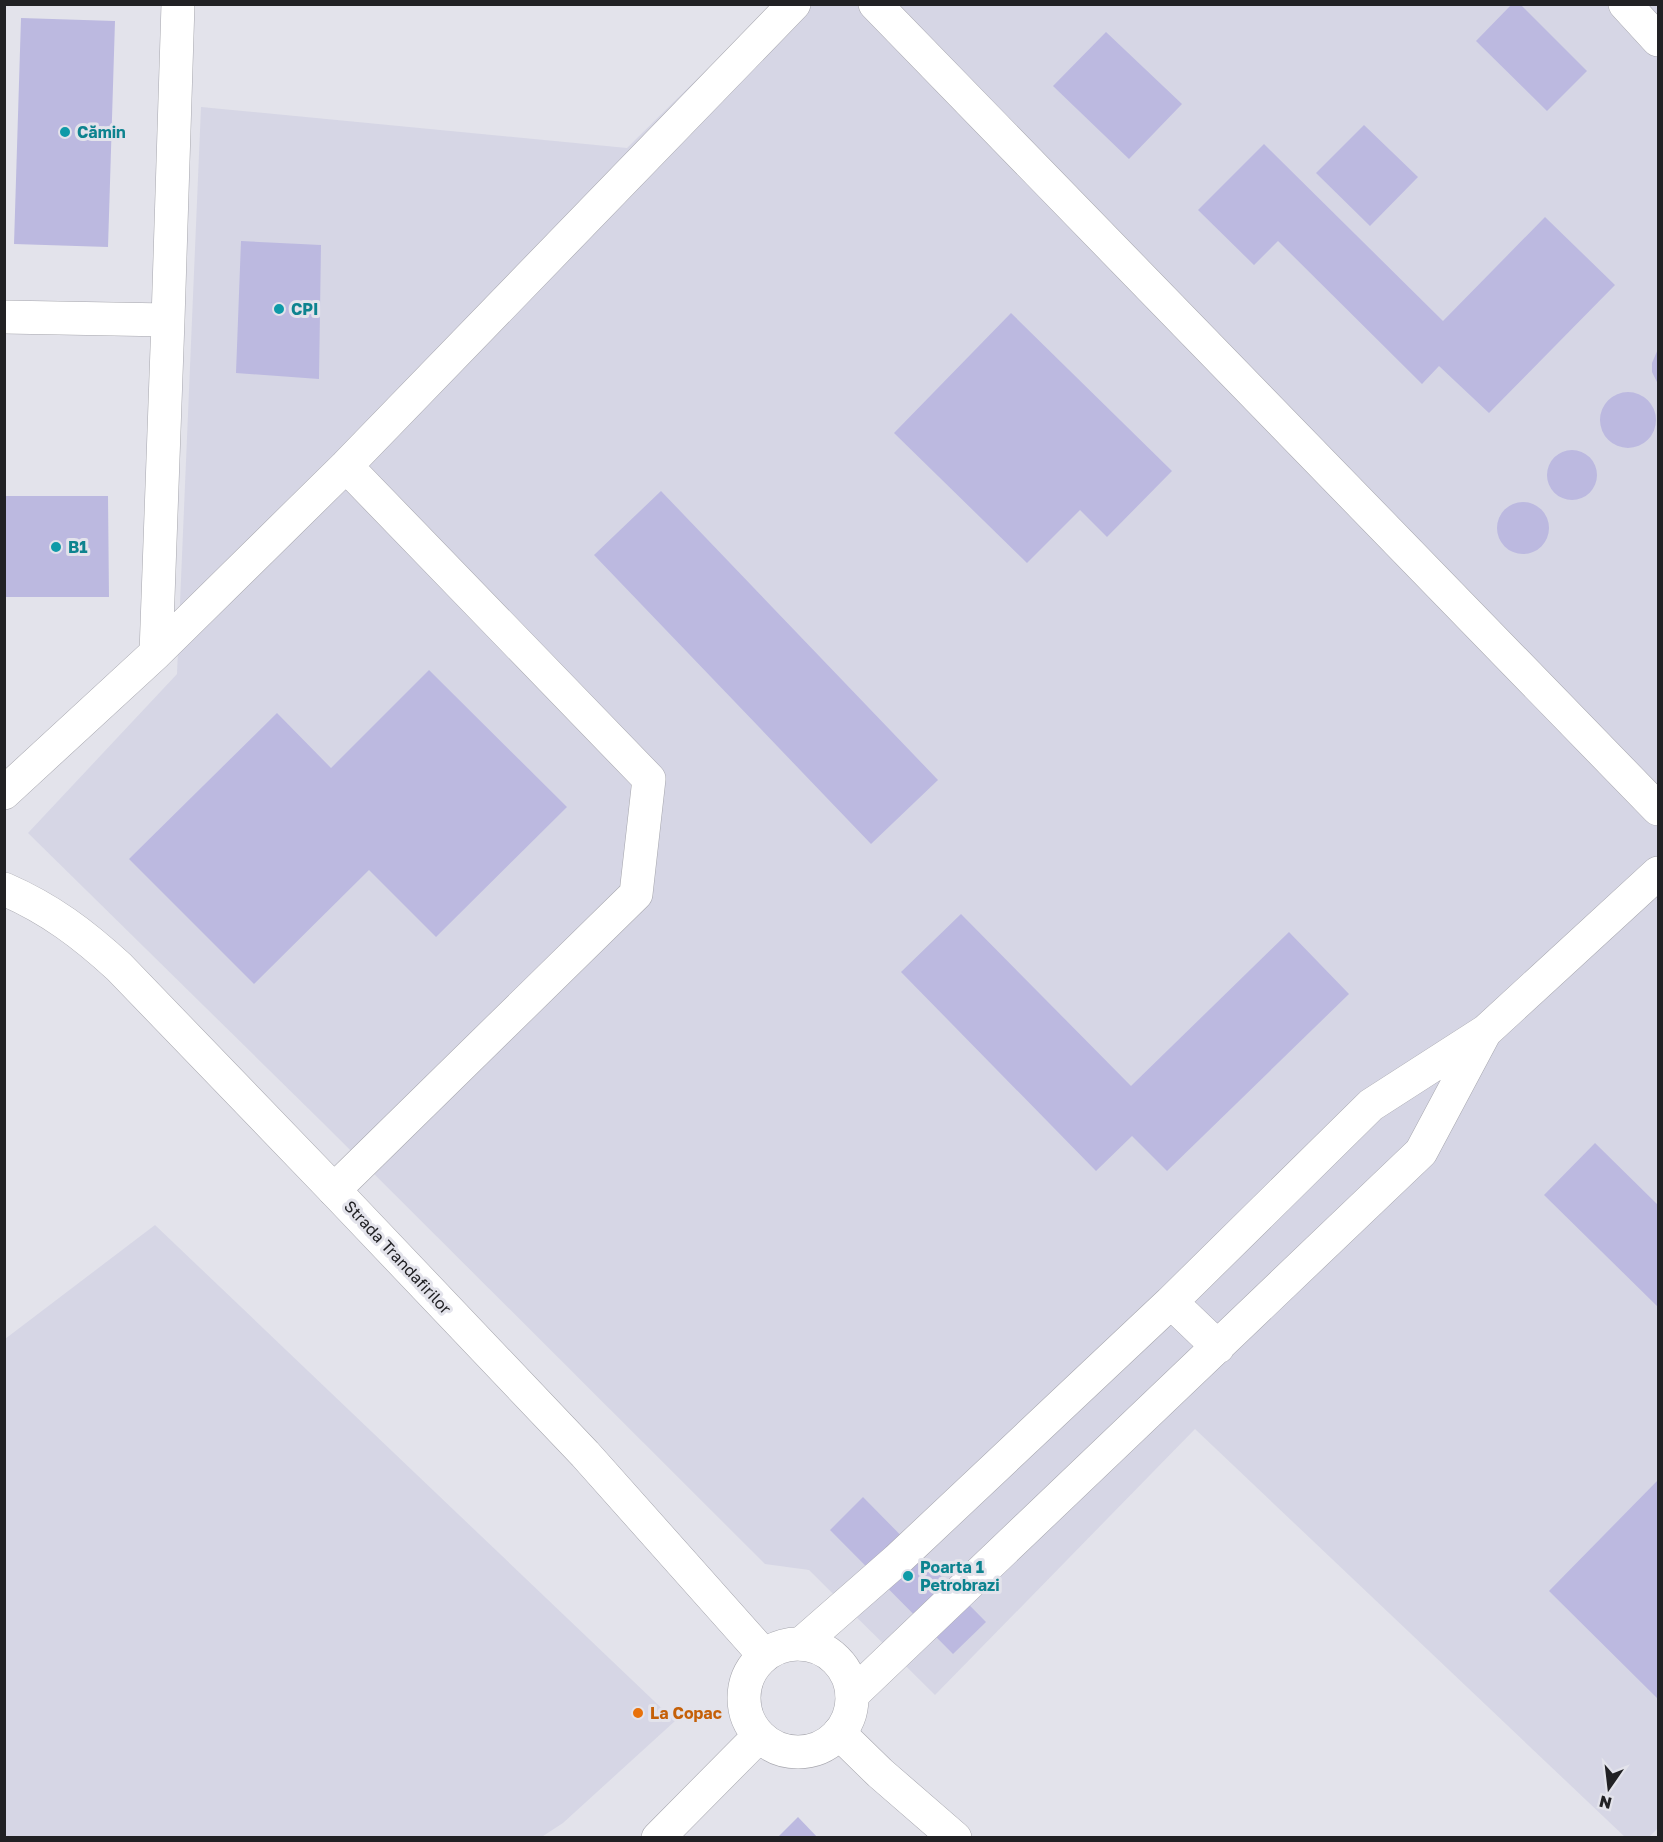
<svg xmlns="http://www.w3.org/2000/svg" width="1663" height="1842" font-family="'Golos Text',sans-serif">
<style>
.built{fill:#d6d6e5}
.building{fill:#bcb9e0}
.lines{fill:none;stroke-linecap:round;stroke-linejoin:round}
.minor-casing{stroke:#a6a6ad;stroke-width:34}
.major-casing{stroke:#a6a6ad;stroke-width:34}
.minor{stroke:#fff;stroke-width:33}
.major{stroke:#fff;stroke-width:33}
.culture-dot{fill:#0f9aa8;stroke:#e3e3eb;stroke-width:2}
.food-dot{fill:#e8710a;stroke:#e3e3eb;stroke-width:2}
.labels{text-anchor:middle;stroke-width:6;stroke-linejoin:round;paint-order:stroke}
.culture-label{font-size:16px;font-weight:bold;fill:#0d838f;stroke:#e3e3eb;text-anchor:start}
.street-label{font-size:16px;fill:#212124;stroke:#e3e3eb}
.food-label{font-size:16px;font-weight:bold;fill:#c56008;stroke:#e3e3eb;text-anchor:start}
</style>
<rect width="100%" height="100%" fill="#e3e3eb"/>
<!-- built -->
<path class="built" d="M772 5H1658V1828L1649 1837H1625L1195 1429 935 1695 809 1570 765 1564 322 1122 28 833 177 674 201 107 627 148Z
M155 1225 675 1721 563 1823 540 1838 5 1837V1339Z"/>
<!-- building -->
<path class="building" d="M1512 4H1520L1587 71 1547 111 1476 41Z
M21 18 115 21 108 247 14 244Z
M1106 32 1182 104 1129 159 1053 86Z
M1364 125 1418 177 1370 226 1316 173Z
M1264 144 1443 321 1545 217 1615 285 1489 413 1439 366 1422 384 1278 241 1254 265 1198 210Z
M241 241 321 245 319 379 236 373Z
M1011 313 1172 471 1107 537 1080 510 1027 563 894 433Z
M1658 349V384L1652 372V363Z
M1600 420a28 28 0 1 1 56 0a28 28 0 1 1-56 0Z
M1547 475a25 25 0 1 1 50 0a25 25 0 1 1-50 0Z
M661 491 938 780 871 844 594 555Z
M4 496H108L109 597H4Z
M1497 528a26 26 0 1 1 52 0a26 26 0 1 1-52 0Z
M429 670 567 807 436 937 369 870 254 984 129 859 277 713 331 768Z
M961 914 1131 1086 1289 932 1349 994 1167 1171 1132 1136 1096 1171 901 972Z
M1595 1143 1658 1205V1307L1544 1195Z
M1658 1480V1699L1549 1591Z
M863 1497 986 1622 953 1654 830 1530Z
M798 1817 818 1838H777Z"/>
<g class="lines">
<defs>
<path id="minor" d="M875 4 1658 809
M1625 4 1658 40
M4 317 168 320 156 653
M168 320 178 4
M4 793 156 653 346 466 794 4
M334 1190 636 894 649 779 346 466
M1171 1302 1218 1347
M801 1644 897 1560 1171 1302 1371 1105 1486 1031 1658 873
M852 1695 1421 1152 1485 1032
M839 1733 880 1773 955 1838"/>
<path id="major" d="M4 889C50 909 83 934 119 967L334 1190 585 1454 764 1655
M744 1698a54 54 0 1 1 108 0a54 54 0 1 1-108 0Z
M658 1838 759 1736"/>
</defs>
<!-- minor casing -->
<use href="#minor" class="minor-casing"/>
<!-- major casing -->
<use href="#major" class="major-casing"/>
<!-- minor -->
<use href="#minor" class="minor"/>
<!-- major -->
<use href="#major" class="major"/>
</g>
<!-- markers -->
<g class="culture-dot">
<circle cx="65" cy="132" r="6"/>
<circle cx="279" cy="309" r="6"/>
<circle cx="56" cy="547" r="6"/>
<circle cx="908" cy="1576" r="6"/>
</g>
<circle class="food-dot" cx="638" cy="1713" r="6"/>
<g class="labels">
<!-- culture labels -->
<g class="culture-label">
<text x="77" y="138">Cămin</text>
<text x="291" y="315">CPI</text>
<text x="68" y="553">B1</text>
<text x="920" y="1573">Poarta 1<tspan x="920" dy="18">Petrobrazi</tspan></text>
</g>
<!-- street labels -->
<g class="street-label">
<text transform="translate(398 1257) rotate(47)" y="6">Strada Trandafirilor</text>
</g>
<!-- food labels -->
<g class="food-label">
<text x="650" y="1719">La Copac</text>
</g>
</g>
<!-- border -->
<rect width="1663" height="1842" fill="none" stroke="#212124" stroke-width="12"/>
<!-- north arrow -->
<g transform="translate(1609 1788) rotate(194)" stroke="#e3e3eb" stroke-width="4.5" paint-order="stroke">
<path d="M0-4.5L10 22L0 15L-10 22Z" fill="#212124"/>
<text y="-9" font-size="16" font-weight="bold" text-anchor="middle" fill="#212124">N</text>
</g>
</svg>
